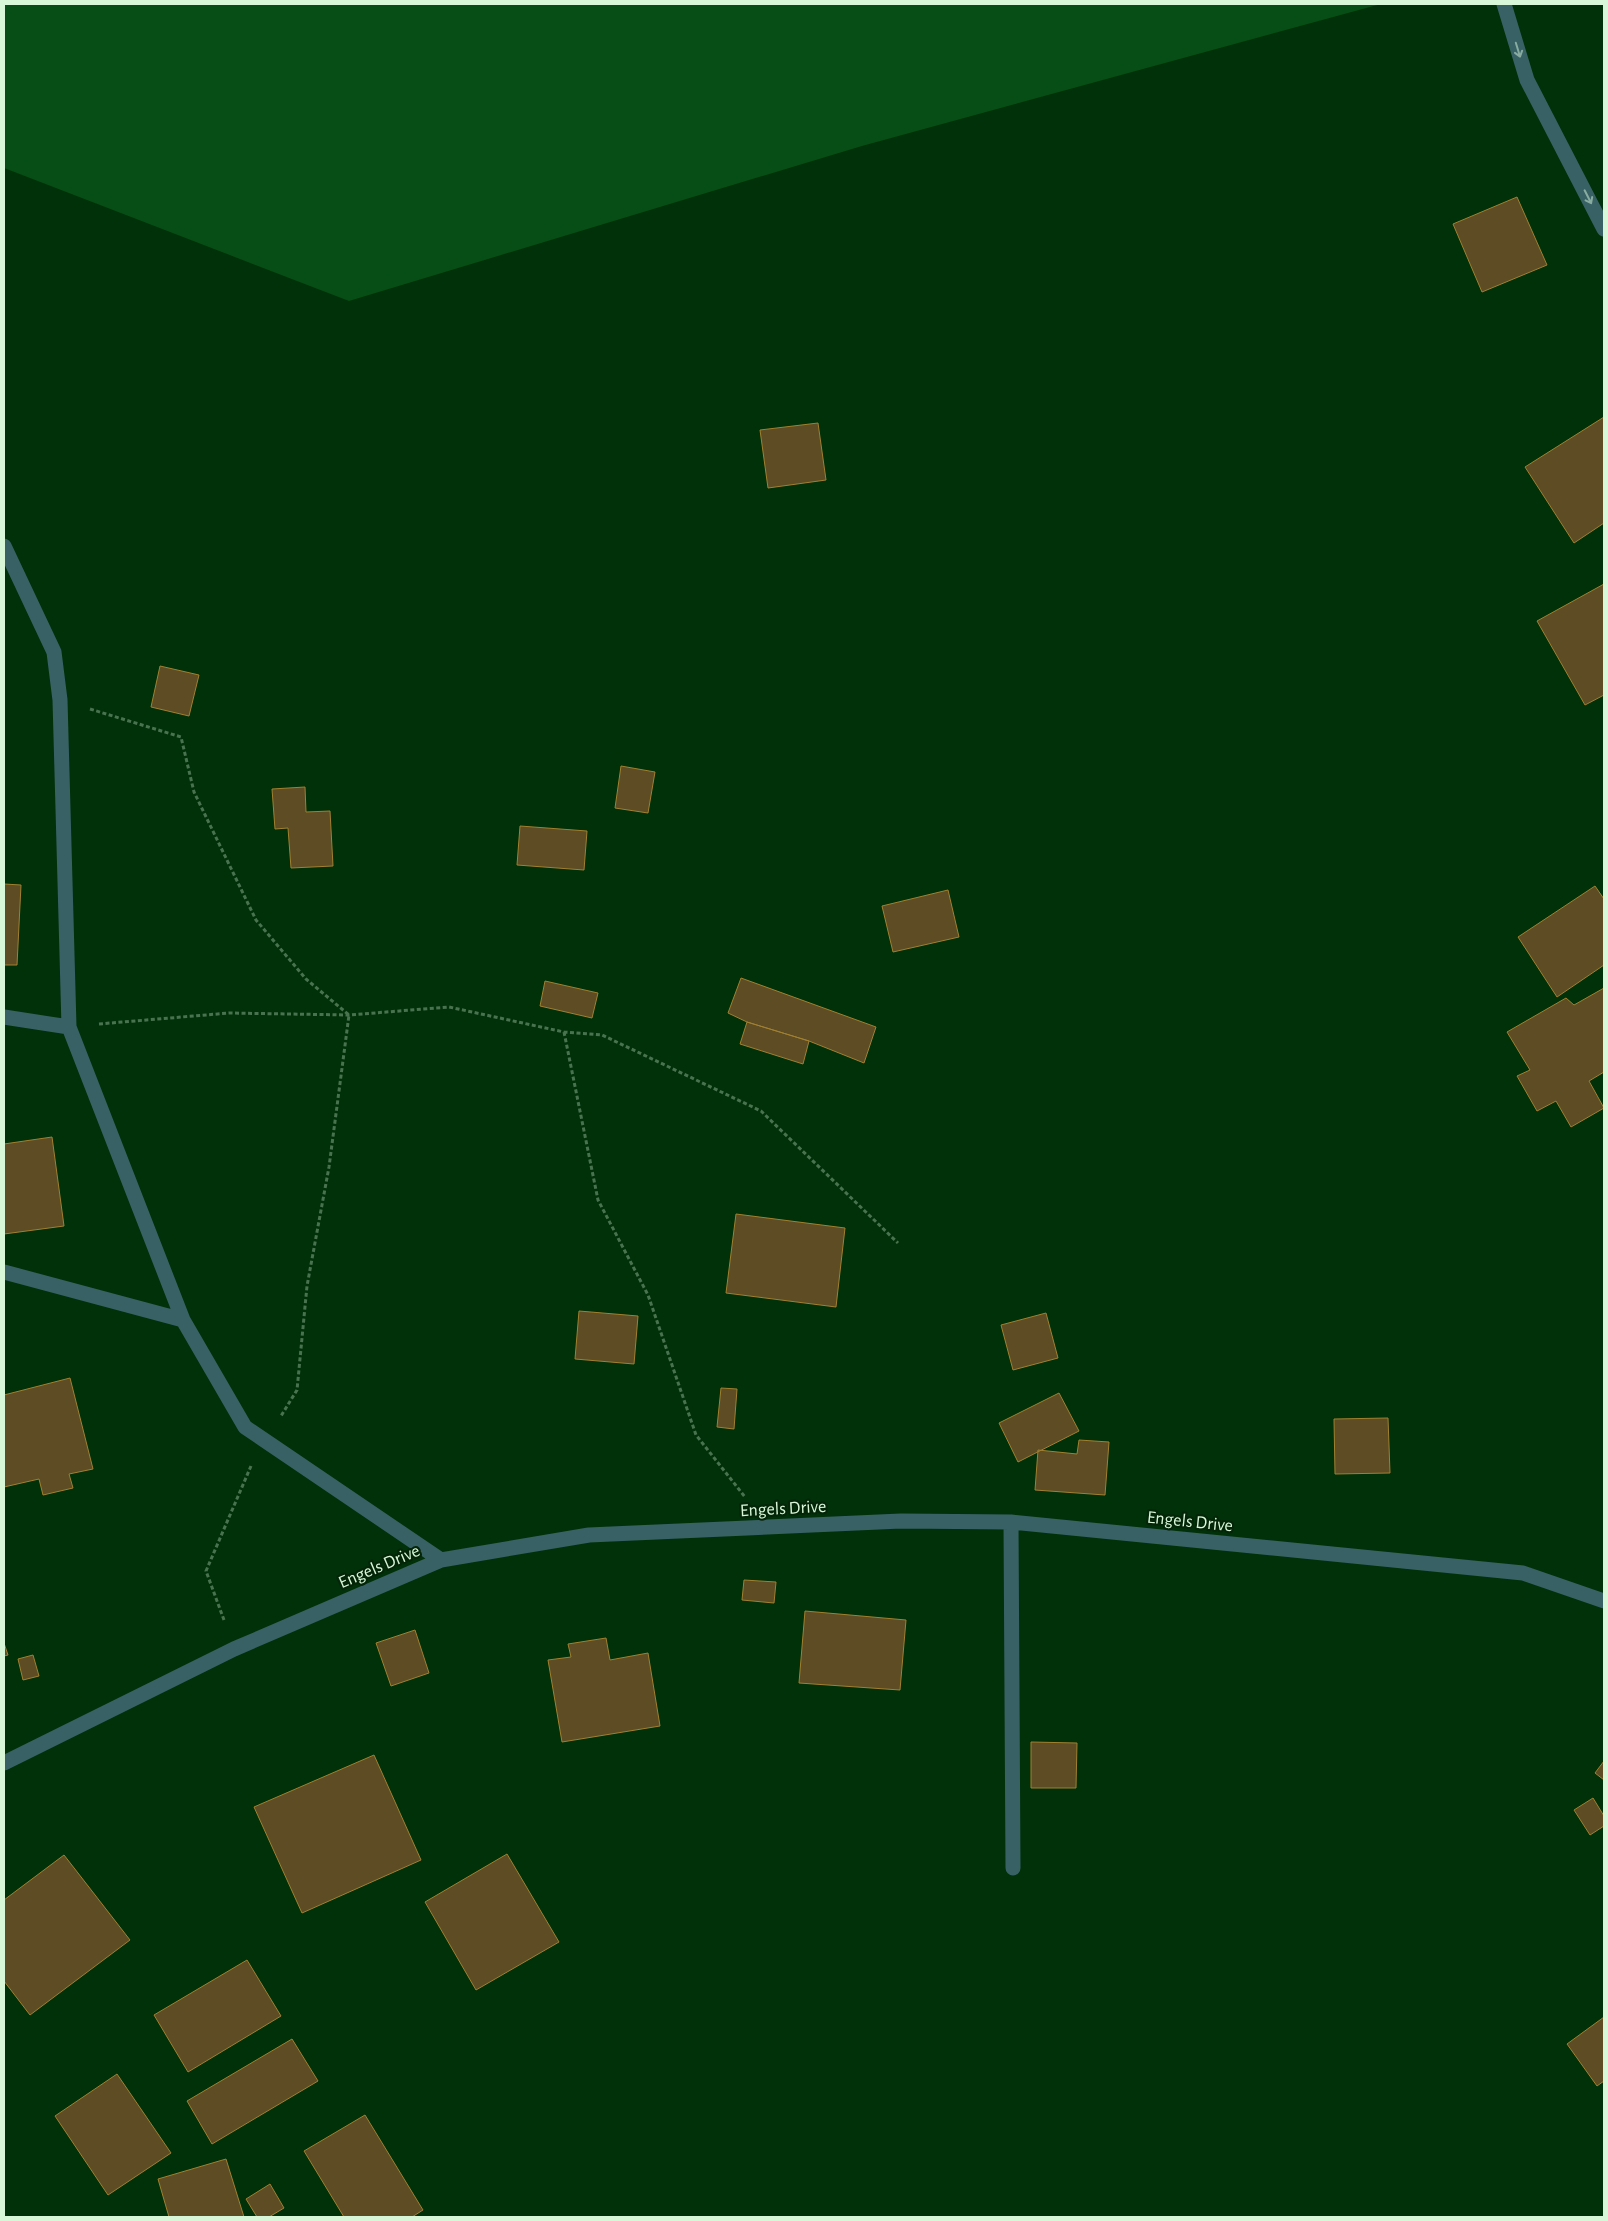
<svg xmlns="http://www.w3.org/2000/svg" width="1608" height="2221" font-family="'Alegreya Sans',sans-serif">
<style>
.green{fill:#064e16}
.building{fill:#5d4c24;stroke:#a18032}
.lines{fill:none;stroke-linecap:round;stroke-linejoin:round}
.path{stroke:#49734f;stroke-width:3;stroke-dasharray:4 2.5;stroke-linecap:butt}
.minor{stroke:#386165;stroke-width:15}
.oneway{stroke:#88ac9f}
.labels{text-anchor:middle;stroke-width:4.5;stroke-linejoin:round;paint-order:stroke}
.street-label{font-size:18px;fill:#d8f7d9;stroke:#052509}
</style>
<rect width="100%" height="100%" fill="#013109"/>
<!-- green -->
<path class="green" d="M4 4H1381L862 146 349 301 4 168Z"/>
<!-- building -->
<path class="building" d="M1517 197 1547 265 1482 292 1453 224Z
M1604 417V523L1574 543 1525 467Z
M818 423 826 480 768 488 760 430Z
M1604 584V695L1585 705 1537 621Z
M160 666 199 675 189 716 151 707Z
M621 766 655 772 648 813 615 808Z
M305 787 306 812 330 811 333 866 291 868 288 828 275 829 272 789Z
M520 826 587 831 584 870 517 865Z
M4 884 21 885 17 965H4Z
M1595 886 1604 899V965L1557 997 1518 937Z
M948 890 959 937 893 952 882 906Z
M741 978 876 1027 864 1063 809 1041 747 1022 728 1013Z
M545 981 598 993 592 1018 540 1006Z
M1604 988V1072L1589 1081 1604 1108 1571 1127 1556 1101 1537 1111 1517 1076 1530 1070 1507 1032 1566 998 1574 1005Z
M747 1022 809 1041 803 1064 740 1044Z
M52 1137 64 1226 4 1234V1144Z
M736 1214 845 1228 836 1307 726 1293Z
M579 1311 638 1316 634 1364 575 1359Z
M1046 1313 1058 1358 1013 1370 1001 1325Z
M70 1378 93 1469 69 1474 73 1488 43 1495 39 1479 4 1487V1395Z
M721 1388 737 1389 734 1429 717 1427Z
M1059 1393 1079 1431 1018 1462 999 1423Z
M1388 1418 1390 1473 1335 1474 1334 1419Z
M1079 1440 1109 1442 1105 1495 1035 1490 1038 1450 1077 1454Z
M744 1580 776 1582 774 1603 742 1600Z
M805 1611 906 1620 900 1690 799 1683Z
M415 1630 429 1673 391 1686 376 1643Z
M606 1638 610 1660 648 1653 660 1726 562 1742 548 1660 571 1657 568 1644Z
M4 1643 8 1655 4 1656Z
M33 1655 39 1676 23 1680 18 1659Z
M1031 1742 1077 1743 1076 1788H1031Z
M374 1755 421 1860 302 1913 254 1807Z
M1604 1761V1780L1595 1773Z
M1593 1798 1604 1816V1826L1590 1835 1574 1810Z
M507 1854 559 1942 476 1990 425 1902Z
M64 1855 130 1940 30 2015 4 1981V1900Z
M247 1960 281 2016 188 2072 154 2015Z
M1604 2017V2081L1597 2086 1567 2044Z
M292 2039 318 2081 212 2144 187 2101Z
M117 2074 171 2153 108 2195 55 2116Z
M365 2115 423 2210 412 2217H344L304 2151Z
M226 2159 244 2217H169L158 2179Z
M270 2184 284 2208 269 2217H257L246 2199Z"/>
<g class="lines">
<!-- path -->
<path class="path" d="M90 709 181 737 194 792 256 920 306 979 349 1015 329 1167 307 1286 297 1390 281 1416
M99 1024 229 1013 349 1015 449 1007 564 1032 602 1035 761 1111 898 1243
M564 1032 598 1200 648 1295 696 1435 745 1497
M224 1620 206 1571 251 1466"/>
<!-- minor -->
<path class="minor" d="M1504 4 1527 80 1604 229
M4 546 54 652 60 700 69 1027 183 1320 245 1427 441 1560
M4 1017 69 1027
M4 1272 183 1320
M1011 1522 1013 1868
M4 1763 234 1649 441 1560 589 1535 901 1521 1011 1522 1523 1573 1604 1601"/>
</g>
<!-- one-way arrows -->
<defs><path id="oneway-shaft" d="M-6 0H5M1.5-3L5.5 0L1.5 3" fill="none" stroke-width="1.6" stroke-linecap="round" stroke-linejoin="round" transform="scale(1.25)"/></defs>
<g class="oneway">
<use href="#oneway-shaft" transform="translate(1518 50) rotate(73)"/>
<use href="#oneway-shaft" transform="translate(1588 197) rotate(63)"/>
</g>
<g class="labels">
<!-- street labels -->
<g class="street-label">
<text transform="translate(783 1508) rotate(-3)" y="6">Engels Drive</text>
<text transform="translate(1190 1521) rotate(6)" y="6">Engels Drive</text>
<text transform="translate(379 1566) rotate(-23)" y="6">Engels Drive</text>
</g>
</g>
<!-- border -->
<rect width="1608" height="2221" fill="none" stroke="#d8f7d9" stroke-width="10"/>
</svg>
